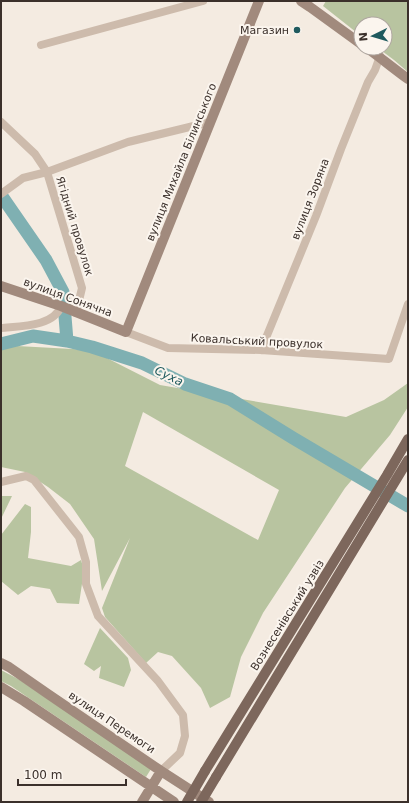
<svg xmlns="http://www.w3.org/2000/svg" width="409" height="803" font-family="'DejaVu Sans',sans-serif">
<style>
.green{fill:#b8c4a0;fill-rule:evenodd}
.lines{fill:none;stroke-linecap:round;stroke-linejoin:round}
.river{stroke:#7fb0b2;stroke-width:13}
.street{stroke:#cdbbac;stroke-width:8}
.secondary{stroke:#a18a7d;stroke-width:10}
.primary{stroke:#7d675c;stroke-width:10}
.primary-bridge{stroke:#7d675c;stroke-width:10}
.poi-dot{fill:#1f5a5e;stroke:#fbf5ee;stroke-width:1.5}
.labels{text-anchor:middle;stroke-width:4;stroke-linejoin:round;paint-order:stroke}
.poi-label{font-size:11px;fill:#3b302b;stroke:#fbf5ee;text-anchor:end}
.street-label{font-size:11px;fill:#3b302b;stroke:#fbf5ee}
.water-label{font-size:12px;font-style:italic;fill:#1f5a5e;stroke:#fbf5ee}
</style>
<rect width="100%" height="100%" fill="#f4ebe1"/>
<!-- green -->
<path class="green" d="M326 1H408V72L394 60 378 48H385V24H361V36L323 6Z
M17 346 91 350 160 385 346 417 384 400 408 383V407L390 435 345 488 263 613 241 657 230 697 210 708 201 688 172 656 158 652 146 663 105 617 102 608 130 538 102 591 94 539 70 504 48 487 25 472 1 467V349ZM143 412 279 490 258 540 125 466Z
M1 496H12L1 519Z
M25 504 31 507V532L28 558 71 566 81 560 84 570 79 604 57 603 50 589 31 586 18 595 1 581V535Z
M100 628 128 658 131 670 124 687 99 678 101 666 94 671 84 664Z
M1 670 20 680 151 769 146 777 57 717 11 686 1 681Z"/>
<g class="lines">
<!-- river -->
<path class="river" d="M1 195 46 260 63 292 67 341 92 347 142 363 185 384 230 399 293 438 408 506
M1 344 33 336 67 341"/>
<!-- street -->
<path class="street" d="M41 45 203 1
M1 122 35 154 47 172 23 178 1 194
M76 313 82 288 47 172 128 142 210 122
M1 328C19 326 54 327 61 306
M126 332 168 348 261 350 389 359 408 304
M261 350 316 216 341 149 368 82 375 70 380 56
M1 482 26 476 34 480 79 537 86 562V584L98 616 158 681 183 715 185 736 180 753 161 771"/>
<!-- secondary -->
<path class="secondary" d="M301 1 310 7 361 44
M367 48C381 58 394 69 408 79
M1 286 61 306 126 332 259 1
M1 663 9 667 48 694 161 771 209 802
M1 687 24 701 174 802
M142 802 161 771"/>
<!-- primary -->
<path class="primary" d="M205 771 387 475 408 439
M216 777 408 460"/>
<!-- primary-bridge -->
<path class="primary-bridge" d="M187 802 205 771
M201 802 216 777"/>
</g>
<!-- markers -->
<circle class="poi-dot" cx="297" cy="30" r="4"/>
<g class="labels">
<!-- poi labels -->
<g class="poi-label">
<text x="289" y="34">Магазин</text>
</g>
<!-- street labels -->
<g class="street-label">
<text transform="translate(181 162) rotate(-68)" y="4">вулиця Михайла Білинського</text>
<text transform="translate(310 199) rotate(-69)" y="4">вулиця Зоряна</text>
<text transform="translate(75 226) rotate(73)" y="4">Ягідний провулок</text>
<text transform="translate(68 297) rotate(20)" y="4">вулиця Сонячна</text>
<text transform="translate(257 341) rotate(3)" y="4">Ковальський провулок</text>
<text transform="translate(287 615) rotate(-58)" y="4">Вознесенівський узвіз</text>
<text transform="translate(112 722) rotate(34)" y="4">вулиця Перемоги</text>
</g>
<!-- water labels -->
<g class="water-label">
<text transform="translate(169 376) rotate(26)" y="4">Суха</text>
</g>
</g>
<!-- border -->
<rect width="409" height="803" fill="none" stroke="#3b302b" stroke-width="4"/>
<!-- north arrow -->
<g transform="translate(373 36) rotate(265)"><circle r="19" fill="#fbf5ee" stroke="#aea6a0"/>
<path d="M0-3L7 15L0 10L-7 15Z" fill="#1f5a5e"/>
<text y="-6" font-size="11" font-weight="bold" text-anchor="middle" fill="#3b302b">N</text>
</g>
<!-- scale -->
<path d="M18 779v6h108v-6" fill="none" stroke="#3b302b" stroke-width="2"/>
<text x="24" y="779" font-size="12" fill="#3b302b" stroke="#fbf5ee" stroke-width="3" paint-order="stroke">100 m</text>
</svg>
